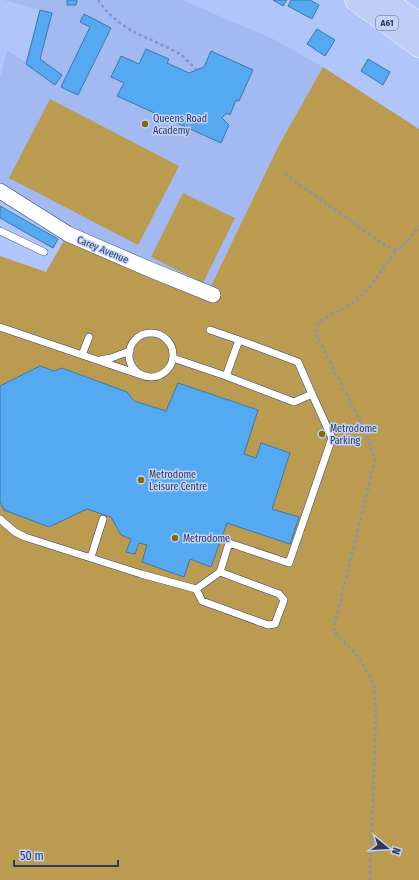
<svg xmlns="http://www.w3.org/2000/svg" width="419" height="880" font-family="'Fira Sans Condensed',sans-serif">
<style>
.built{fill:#a2b9f2}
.green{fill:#ba9b50}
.building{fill:#55a9f1;stroke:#3f76a7}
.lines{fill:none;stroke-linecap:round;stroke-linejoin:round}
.service-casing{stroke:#2e4279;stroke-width:8}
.minor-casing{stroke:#2e4279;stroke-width:16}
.trunk-casing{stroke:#fff;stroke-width:23}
.path{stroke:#8394bf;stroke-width:2.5;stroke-dasharray:3 3;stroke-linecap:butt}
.service{stroke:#fff;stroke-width:7}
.minor{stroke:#fff;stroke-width:15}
.trunk{stroke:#becef7;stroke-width:22}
.poi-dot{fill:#886803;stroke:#c2d3fa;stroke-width:1.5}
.labels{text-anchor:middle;stroke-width:3;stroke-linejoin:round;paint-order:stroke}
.shield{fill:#c2d3fa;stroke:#5c6987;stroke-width:1}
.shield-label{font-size:9px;font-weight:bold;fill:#303b56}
.poi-label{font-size:10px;fill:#303b56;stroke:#c2d3fa;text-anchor:start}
.street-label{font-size:10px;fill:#303b56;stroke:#c2d3fa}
</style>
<rect width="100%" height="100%" fill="#b0c5f9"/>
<!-- built -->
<path class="built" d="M4 0H182L273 39 323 67 278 147 210 288 73 228 0 184V78L7 50 26 63 40 10Z"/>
<!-- green -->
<path class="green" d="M323 67 419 129V880H0V256L46 272 66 237 210 288 278 147Z
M50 99 179 166 138 245 9 178Z
M183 193 235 218 203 283 151 257Z"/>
<!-- building -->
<path class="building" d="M67 0H77L76 5H67Z
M273 0H287L283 6Z
M291 0H310L319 5 312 19 288 6Z
M40 10 52 13 40 59 62 75 55 85 26 64Z
M84 14 111 28 78 95 61 87 90 27 80 22Z
M317 29 335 40 325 56 307 44Z
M146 49 169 59 167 63 189 73 204 67 211 51 253 70 239 101 236 100 230 115 226 113 222 118 229 125 221 143 117 96 124 83 111 77 121 56 139 64Z
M368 59 390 72 383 85 361 71Z
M0 206 58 239 53 248 0 218Z
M40 366 54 371 62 368 127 392 134 401 166 411 178 383 258 410 244 454 256 458 261 443 290 453 272 509 299 517 290 544 227 523 211 567 190 559 184 577 142 562 147 545 139 543 135 554 126 552 131 539 121 535 111 517 87 509 49 527 4 510 0 502V386Z"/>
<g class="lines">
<defs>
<path id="service" d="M0 231 44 252
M0 327 141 375
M210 330 239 340
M129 355a22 22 0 1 1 44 0a22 22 0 1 1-44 0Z
M82 355 89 337
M173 358 226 376 294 402 312 394 332 438 289 563 229 543 220 572 196 589
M100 360 111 358 130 351
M226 376 239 340 298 362 312 394
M0 519 15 532 25 537 141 574 196 589 202 601 268 625 275 624 284 600 279 594 220 572
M91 557 103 519"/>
<path id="minor" d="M0 191 68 234 149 269 213 295"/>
<path id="trunk" d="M356 0 419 46
M385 0 419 24"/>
</defs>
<!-- service casing -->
<use href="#service" class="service-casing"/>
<!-- minor casing -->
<use href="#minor" class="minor-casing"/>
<!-- trunk casing -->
<use href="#trunk" class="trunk-casing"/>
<!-- path -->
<path class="path" d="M98 0C120 32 147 36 178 53 185 57 191 65 197 70
M285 174 386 246 396 250 403 247 419 226
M370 880 376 712 374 684 357 655 333 631 375 460 365 431 315 332 318 322 354 302 368 290 396 250"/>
<!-- service -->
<use href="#service" class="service"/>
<!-- minor -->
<use href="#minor" class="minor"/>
<!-- trunk -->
<use href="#trunk" class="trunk"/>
</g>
<!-- markers -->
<g class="poi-dot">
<circle cx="145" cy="124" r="4"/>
<circle cx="322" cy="434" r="4"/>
<circle cx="141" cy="480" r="4"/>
<circle cx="175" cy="538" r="4"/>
</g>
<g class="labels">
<!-- shield labels -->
<rect class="shield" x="376" y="16" width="22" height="14" rx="3"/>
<g class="shield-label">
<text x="387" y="26">A61</text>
</g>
<!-- poi labels -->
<g class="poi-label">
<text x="153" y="122">Queens Road<tspan x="153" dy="12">Academy</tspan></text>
<text x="330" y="432">Metrodome<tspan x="330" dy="12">Parking</tspan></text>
<text x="149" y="478">Metrodome<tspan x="149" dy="12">Leisure Centre</tspan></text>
<text x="183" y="542">Metrodome</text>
</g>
<!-- street labels -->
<g class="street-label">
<text transform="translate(103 249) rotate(23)" y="4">Carey Avenue</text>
</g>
</g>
<!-- north arrow -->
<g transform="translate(387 848) rotate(108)" stroke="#c2d3fa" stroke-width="3" paint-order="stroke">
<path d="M0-3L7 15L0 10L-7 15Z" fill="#303b56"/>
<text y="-6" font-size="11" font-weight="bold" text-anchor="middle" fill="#303b56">N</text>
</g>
<!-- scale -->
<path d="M14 860v6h104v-6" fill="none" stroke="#303b56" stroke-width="2"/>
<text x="20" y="860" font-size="12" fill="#303b56" stroke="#c2d3fa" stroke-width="3" paint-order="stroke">50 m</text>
</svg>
